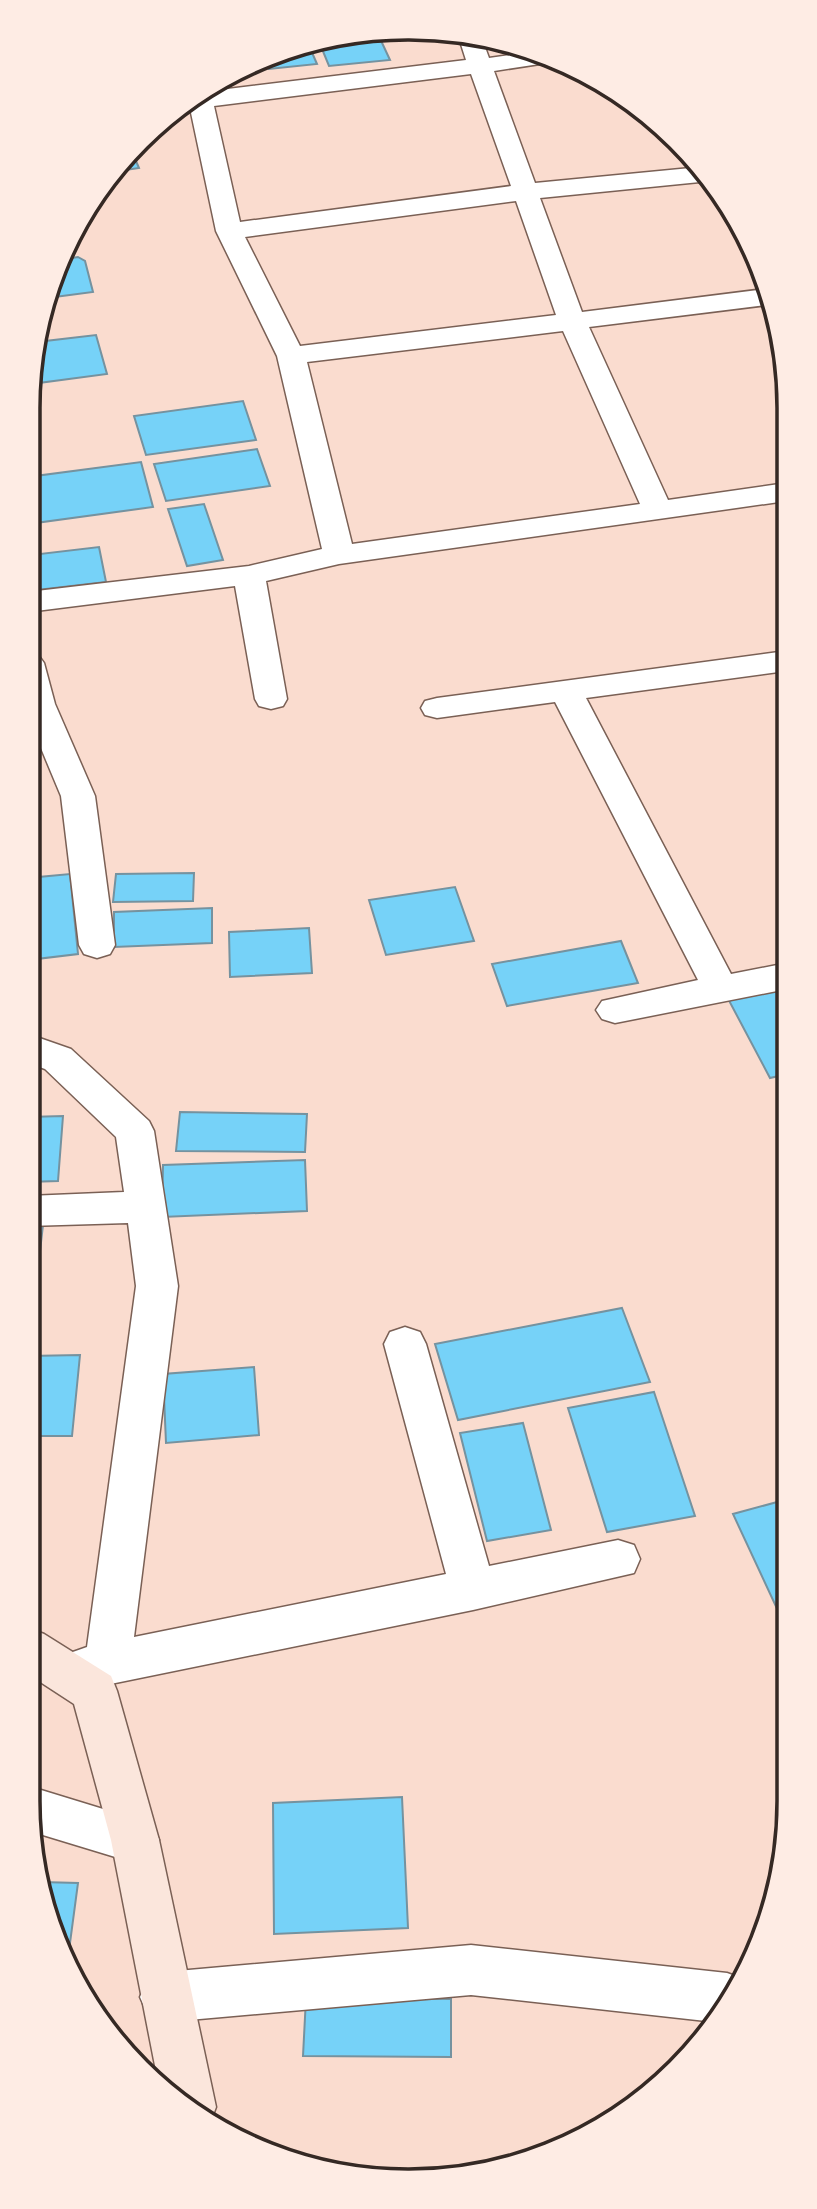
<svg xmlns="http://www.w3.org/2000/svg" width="817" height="2209" font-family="'PT Sans Narrow',sans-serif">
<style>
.building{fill:#76d2f8;stroke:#75929f;stroke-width:2}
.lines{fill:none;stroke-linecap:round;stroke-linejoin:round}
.street-casing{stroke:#7a6055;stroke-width:3}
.secondary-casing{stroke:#7a6055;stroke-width:3}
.street{fill:#fff;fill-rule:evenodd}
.secondary{fill:#fbe6dc;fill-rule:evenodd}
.rim{fill:none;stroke:#352924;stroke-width:3.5}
</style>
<rect width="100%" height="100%" fill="#fadccf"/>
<!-- building -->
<path class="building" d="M359 31 377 32 390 60 329 66 320 44Z
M310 48 317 64 269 69 266 63Z
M133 154 139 168 112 172Z
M78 257 85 261 93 292 47 298 66 259Z
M96 335 107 374 31 384 37 342Z
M243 401 256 440 146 455 134 416Z
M257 449 270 486 166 501 154 464Z
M141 462 153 507 28 524V477Z
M204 504 223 560 187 566 168 509Z
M99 547 106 582 37 590 31 555Z
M194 873 193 901 113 902 116 874Z
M70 874 78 954 28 960V878Z
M455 887 474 941 386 955 369 900Z
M212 908V943L114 947V912Z
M309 928 312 973 230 977 229 932Z
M621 941 638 983 507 1006 492 964Z
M787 980V1074L770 1078 725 993Z
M180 1112 307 1114 305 1152 176 1151Z
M63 1116 58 1181 28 1182V1117Z
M305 1160 307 1211 162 1217 163 1165Z
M43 1225 36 1286H28V1226Z
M622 1308 650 1382 458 1420 435 1344Z
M80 1355 72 1436H28V1356Z
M254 1367 259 1435 166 1443 163 1374Z
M654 1392 695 1516 607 1532 568 1408Z
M523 1423 551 1530 487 1541 460 1433Z
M788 1499 789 1628H786L733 1514Z
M402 1797 408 1928 274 1934 273 1803Z
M41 1882 78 1883 68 1958 48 1923Z
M306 1998 451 1999V2057L303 2056Z"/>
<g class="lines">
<defs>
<path id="street" d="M459 38 482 39 489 58 532 52 553 62 494 71 535 183 701 167 710 181 540 198 582 312 765 289 769 305H767L589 327 668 500 786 483V501L339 564 266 581 287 699 283 706 271 709 259 706 255 699 235 586 28 612V592L249 566 322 549 277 356 216 231 190 108 187 107 203 92 466 60ZM471 74 511 186 240 222 214 106ZM516 201 556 315 300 346 245 237ZM563 331 640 504 352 544 307 362Z
M786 651V671L586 698 731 974 787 963V989L615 1023 602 1019 596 1010 602 1001 698 980 555 702 437 718 425 715 421 708 425 701 437 698Z
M28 653 39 656 44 663 55 704 95 796 115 945 110 954 97 958 84 954 79 945 61 796 28 717Z
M28 1034 71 1049 149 1121 154 1131 178 1286 134 1637 446 1574 384 1344 390 1332 405 1327 420 1332 426 1344 489 1566 618 1540 634 1545 640 1559 634 1573 473 1610 86 1689 70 1683 63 1668 70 1653 87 1647 136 1286 128 1223 28 1226V1196L124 1192 116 1137 45 1069 28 1063Z
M28 1786 152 1824 159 1840 152 1856 135 1863 33 1832Z
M471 1945 727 1973 738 1977 715 2022 471 1995 166 2022 148 2015 140 1997 148 1979 166 1972Z"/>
<path id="secondary" d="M28 1628 44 1634 111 1676 117 1691 159 1840 216 2107 210 2123 158 2081 111 1840 74 1704 28 1674Z"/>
</defs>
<!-- street casing -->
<use href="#street" class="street-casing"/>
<!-- secondary casing -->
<use href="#secondary" class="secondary-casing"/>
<!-- street -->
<use href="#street" class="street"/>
<!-- secondary -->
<use href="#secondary" class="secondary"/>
</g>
<!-- crop -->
<path d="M0 0H817V2209H0ZM408 40H409A368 368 0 0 1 777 408V1801A368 368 0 0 1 409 2169H408A368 368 0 0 1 40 1801V408A368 368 0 0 1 408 40Z" fill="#feece4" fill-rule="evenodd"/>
<path class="rim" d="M408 40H409A368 368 0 0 1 777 408V1801A368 368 0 0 1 409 2169H408A368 368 0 0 1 40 1801V408A368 368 0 0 1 408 40Z"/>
</svg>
